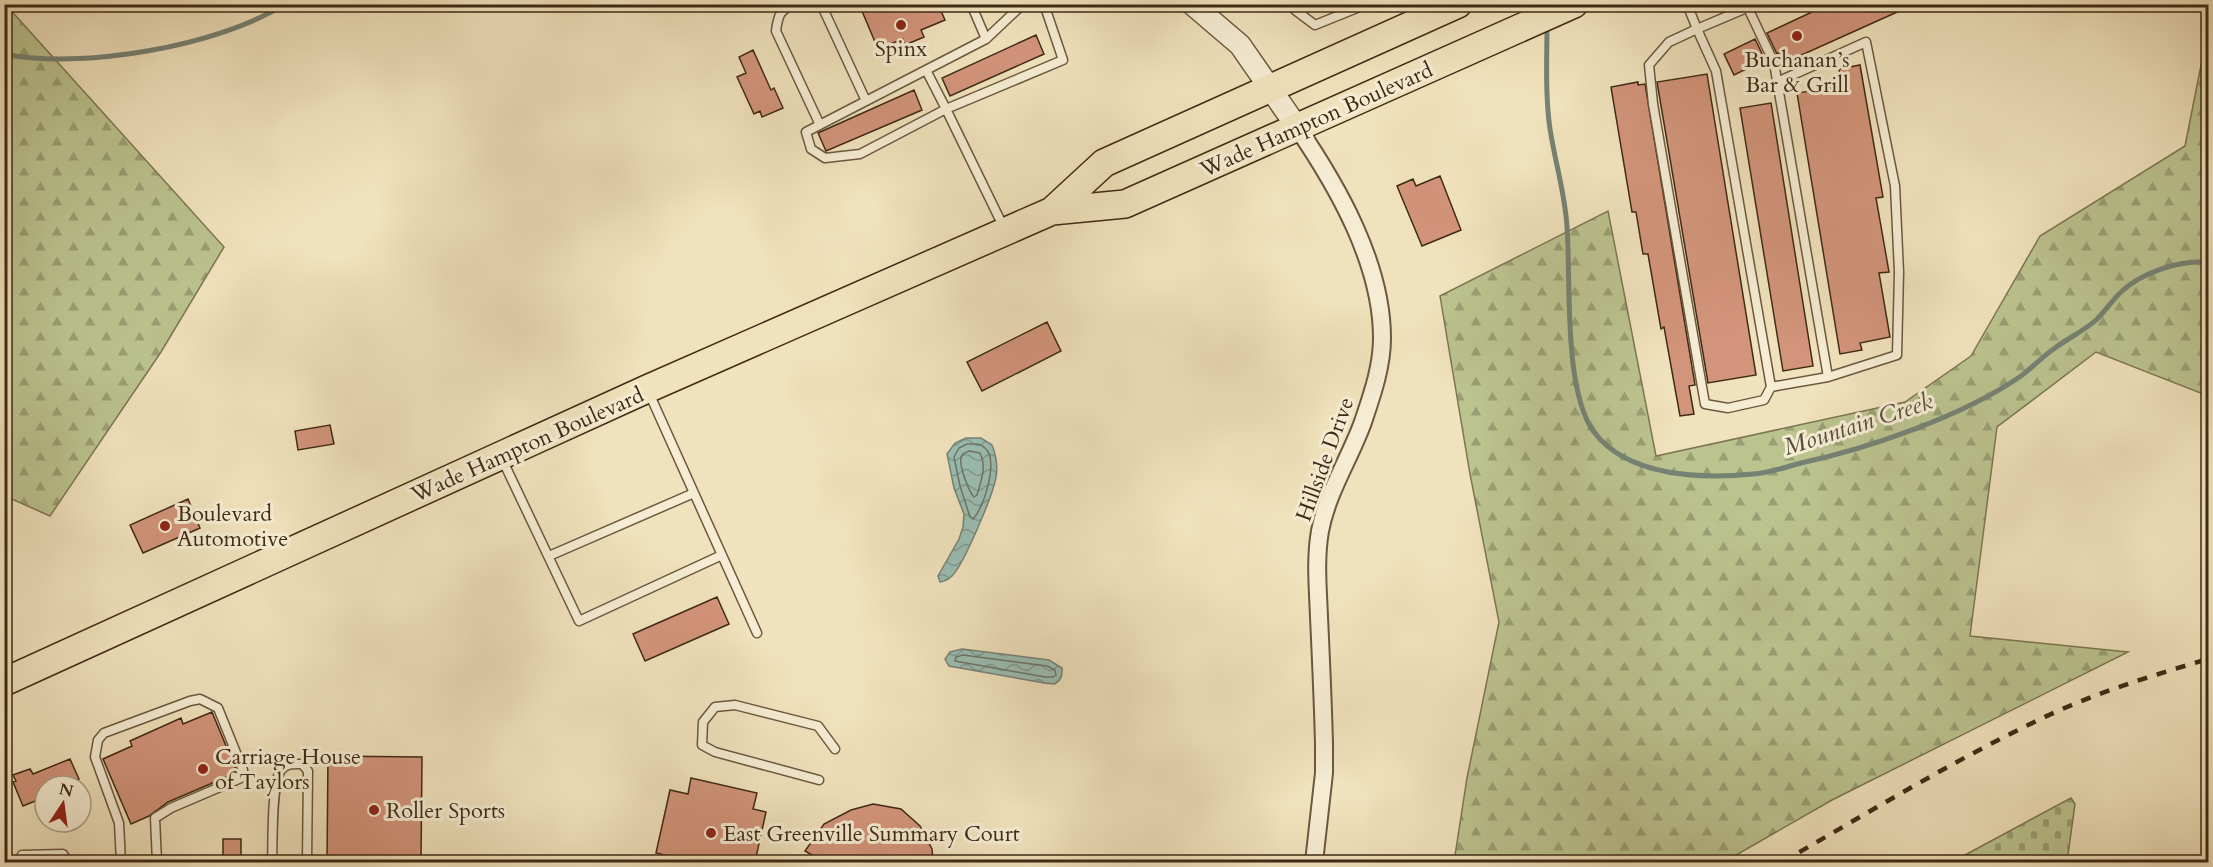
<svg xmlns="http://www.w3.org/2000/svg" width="2213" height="867" font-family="Cardo,serif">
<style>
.forest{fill:url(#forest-firs);stroke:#7d7652;stroke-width:1.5}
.cemetery{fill:url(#cemetery-stones);stroke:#7d7652;stroke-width:1.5}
.water{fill:url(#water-waves);stroke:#768274;stroke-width:1.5}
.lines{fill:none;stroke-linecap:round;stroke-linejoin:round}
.shore{stroke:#6c7464;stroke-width:1.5}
.stream{stroke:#768274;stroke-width:5}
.building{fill:#d2947a;stroke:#3f2a15;stroke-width:1.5}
.service-casing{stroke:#6b583f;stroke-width:11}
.minor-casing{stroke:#6b583f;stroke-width:20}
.tertiary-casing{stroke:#6b583f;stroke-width:24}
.primary-casing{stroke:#3f2a15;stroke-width:30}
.service{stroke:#f5ecd3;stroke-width:8}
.minor{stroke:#f5ecd3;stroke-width:16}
.tertiary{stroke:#f5ecd3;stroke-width:21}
.primary{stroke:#f0e2bc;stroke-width:27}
.rail{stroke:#3f2a15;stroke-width:4.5;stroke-dasharray:10 10;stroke-linecap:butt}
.poi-dot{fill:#8f2418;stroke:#f5ecd3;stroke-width:2}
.labels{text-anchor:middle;stroke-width:6;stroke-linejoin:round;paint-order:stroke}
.poi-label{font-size:22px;fill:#3f2a15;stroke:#f5ecd3;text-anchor:start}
.street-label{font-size:22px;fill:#3f2a15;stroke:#f5ecd3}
.water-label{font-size:24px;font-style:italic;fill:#564f3c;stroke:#f5ecd3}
</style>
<defs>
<pattern id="forest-firs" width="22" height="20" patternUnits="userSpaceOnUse" patternTransform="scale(1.5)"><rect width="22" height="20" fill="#bbc38f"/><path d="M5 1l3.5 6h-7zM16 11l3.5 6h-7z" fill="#999f74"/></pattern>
<pattern id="cemetery-stones" width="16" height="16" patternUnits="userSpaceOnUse" patternTransform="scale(1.5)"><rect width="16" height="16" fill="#bbc38f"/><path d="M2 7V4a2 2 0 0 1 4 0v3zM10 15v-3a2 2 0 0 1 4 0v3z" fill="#999f74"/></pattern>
<pattern id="water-waves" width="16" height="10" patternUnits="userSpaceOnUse" patternTransform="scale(1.5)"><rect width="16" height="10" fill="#9abdb3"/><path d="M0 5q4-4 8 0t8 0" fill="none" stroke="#7f9a90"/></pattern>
</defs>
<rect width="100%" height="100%" fill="#f0e2bc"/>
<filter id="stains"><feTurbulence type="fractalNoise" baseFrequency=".00333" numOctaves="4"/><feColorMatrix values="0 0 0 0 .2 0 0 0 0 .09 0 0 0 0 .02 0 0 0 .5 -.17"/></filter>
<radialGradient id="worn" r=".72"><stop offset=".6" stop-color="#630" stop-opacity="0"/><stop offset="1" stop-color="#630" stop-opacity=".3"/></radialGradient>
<!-- forest -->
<path class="forest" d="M6 5 224 247 161 352 50 516 5 496Z
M2208 30V396L2096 352 1997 427 1970 636 2128 652 1832 800 1724 862H1454L1467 778 1499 622 1470 474 1440 296 1608 211 1656 456 1905 402 1971 356 2040 236 2185 146Z"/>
<!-- cemetery -->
<path class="cemetery" d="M2071 798 2075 804 2067 862H1952Z"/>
<!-- water -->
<path class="water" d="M966 438H981L992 445C996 455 998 466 996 477 993 495 964 564 952 576 949 579 945 581 940 582L938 576 959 539 963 527 964 514 954 488 947 454 955 443Z
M962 649 1049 660 1062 668C1062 676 1062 679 1055 684L1044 683 949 666 945 659 950 652Z"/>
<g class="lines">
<!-- shore -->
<path class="shore" d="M967 444C974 444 980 443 985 448 999 460 984 508 973 519L970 517 960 486 954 457 959 448Z
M969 451 980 453C987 467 981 481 977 495L974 497C969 492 959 466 961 458 962 453 965 453 969 451Z
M963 655 1047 666 1055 670 1056 675 1053 677H1045L955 661 956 657Z"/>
<!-- stream -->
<path class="stream" d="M1547 24C1547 59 1545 94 1550 129 1555 162 1565 193 1567 227 1571 280 1563 390 1594 432 1628 477 1701 479 1753 474 1769 473 1786 467 1801 463 1870 448 1963 416 2021 376 2033 367 2043 356 2055 348 2068 338 2084 331 2096 320 2105 312 2112 300 2122 291 2143 272 2180 260 2208 262
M4 54C81 70 219 46 285 4"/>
</g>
<!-- building -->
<path class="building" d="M859 4H938L945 20 921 30 924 37 905 45 903 39 878 49Z
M1829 4H1915L1786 62 1781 52 1777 54 1767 33Z
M1036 35 1044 54 950 96 942 78Z
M1755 39 1765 60 1734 75 1724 54Z
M753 50 771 90 774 88 783 108 762 117 760 111 754 114 737 77 746 73 739 57Z
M1860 65 1883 197 1876 198 1889 272 1879 273 1890 337 1860 343 1862 350 1840 354 1797 93 1842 86 1839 69Z
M1707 74 1756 375 1708 383 1657 82Z
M1638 82V85L1645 84 1695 385 1689 386 1694 414 1680 416 1664 327 1661 329 1648 254H1643L1636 212H1632L1611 87Z
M914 90 922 110 826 151 818 133Z
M1771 103 1813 366 1783 371 1740 108Z
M1440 176 1461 230 1422 246 1397 186 1413 179 1416 186Z
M1047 322 1061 351 982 391 967 362Z
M330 425 334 444 298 450 295 431Z
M188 499 200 528 143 553 130 525Z
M717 597 729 624 645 661 633 634Z
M212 712 236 770V773L168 802 149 816 131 824 103 759 132 746 130 741 181 718 183 724Z
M328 756 422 757 421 862H327Z
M70 759 79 779 62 786H45V797L23 806 13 782 16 781 13 775 30 769 33 774Z
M691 778 757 793 753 809 766 812 755 862H689L690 861 656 853 670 790 688 794Z
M873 804 901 809 920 826 932 849 933 862H819L817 858 805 851 824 824 851 810Z
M223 839H241V862H223Z"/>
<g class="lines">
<defs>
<path id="service" d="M796 4C780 9 778 15 776 31L820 125
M821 4 866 101
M971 4 986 39
M1292 4 1295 10 1315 25 1367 4
M1687 4 1697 29 1756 4
M1748 8 1774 63 1828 377 1771 387
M1697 29 1716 71 1771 387 1764 400 1728 408 1705 404 1653 104 1649 65 1669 42Z
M926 70 946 109 860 154 825 158 811 149 806 132 986 39 1023 4
M1777 82 1866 42 1895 186 1899 272 1897 355 1828 377
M1004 228 946 109 1063 60 1044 4
M649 393 757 633
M502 459 579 621 722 555
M549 556 694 493
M819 780 715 752 702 745 703 722 715 707 735 705 818 726 835 749
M22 855 63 854 68 862
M121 862 119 823 95 757 98 740 104 733 190 701 200 699 218 708 243 770 241 778 171 808 155 818 157 862
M272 862C273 843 271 784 281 770 286 763 295 764 302 764L308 771 307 862"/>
<path id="minor" d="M1297 127C1338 187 1382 264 1382 338 1382 367 1372 395 1363 422 1350 458 1327 493 1320 531 1315 560 1318 589 1319 617 1321 660 1323 702 1324 744V773L1314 862"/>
<path id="tertiary" d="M1192 4 1240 45 1297 127"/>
<path id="primary" d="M1052 211 1104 163 1458 4
M4 682 647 389 1052 211 1125 204 1574 4"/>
</defs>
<!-- service casing -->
<use href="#service" class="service-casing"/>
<!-- minor casing -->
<use href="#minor" class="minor-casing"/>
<!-- tertiary casing -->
<use href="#tertiary" class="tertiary-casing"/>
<!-- primary casing -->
<use href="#primary" class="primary-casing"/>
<!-- service -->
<use href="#service" class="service"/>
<!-- minor -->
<use href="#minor" class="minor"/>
<!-- tertiary -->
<use href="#tertiary" class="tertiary"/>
<!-- primary -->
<use href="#primary" class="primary"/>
<!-- rail -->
<path class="rail" d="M1782 862C1870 812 1957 758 2049 715 2101 691 2154 675 2208 659"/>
</g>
<!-- markers -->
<g class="poi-dot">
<circle cx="901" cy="25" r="6"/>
<circle cx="1797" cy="36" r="6"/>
<circle cx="165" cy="526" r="6"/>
<circle cx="203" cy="769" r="6"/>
<circle cx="374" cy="810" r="6"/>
<circle cx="711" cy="833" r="6"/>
</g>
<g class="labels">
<!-- poi labels -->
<g class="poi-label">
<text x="901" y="56" text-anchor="middle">Spinx</text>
<text x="1797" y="67" text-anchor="middle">Buchanan’s<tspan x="1797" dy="25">Bar &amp; Grill</tspan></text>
<text x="177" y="521">Boulevard<tspan x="177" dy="25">Automotive</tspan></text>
<text x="215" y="764">Carriage House<tspan x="215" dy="25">of Taylors</tspan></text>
<text x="386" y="818">Roller Sports</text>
<text x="723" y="841">East Greenville Summary Court</text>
</g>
<!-- street labels -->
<g class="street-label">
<text transform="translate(1316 119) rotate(-24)" y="8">Wade Hampton Boulevard</text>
<text transform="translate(527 444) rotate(-24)" y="8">Wade Hampton Boulevard</text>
<text transform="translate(1324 459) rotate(-70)" y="8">Hillside Drive</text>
</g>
<!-- water labels -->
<g class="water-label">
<text transform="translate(1858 424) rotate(-18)" y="8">Mountain Creek</text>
</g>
</g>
<!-- margin -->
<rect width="2213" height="867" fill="none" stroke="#f0e2bc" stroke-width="24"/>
<rect x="6" y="6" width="2201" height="855" fill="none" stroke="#3f2a15" stroke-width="3"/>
<rect x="12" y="12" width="2189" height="843" fill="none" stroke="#3f2a15" stroke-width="1.5"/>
<!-- north arrow -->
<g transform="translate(63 804) rotate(13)"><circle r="28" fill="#f5ecd3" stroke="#ac9e87" stroke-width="1.5"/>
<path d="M0-4.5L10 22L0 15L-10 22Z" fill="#8f2418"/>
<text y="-9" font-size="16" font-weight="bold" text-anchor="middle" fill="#3f2a15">N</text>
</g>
<rect width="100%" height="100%" filter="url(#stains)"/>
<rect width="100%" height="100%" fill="url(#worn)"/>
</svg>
